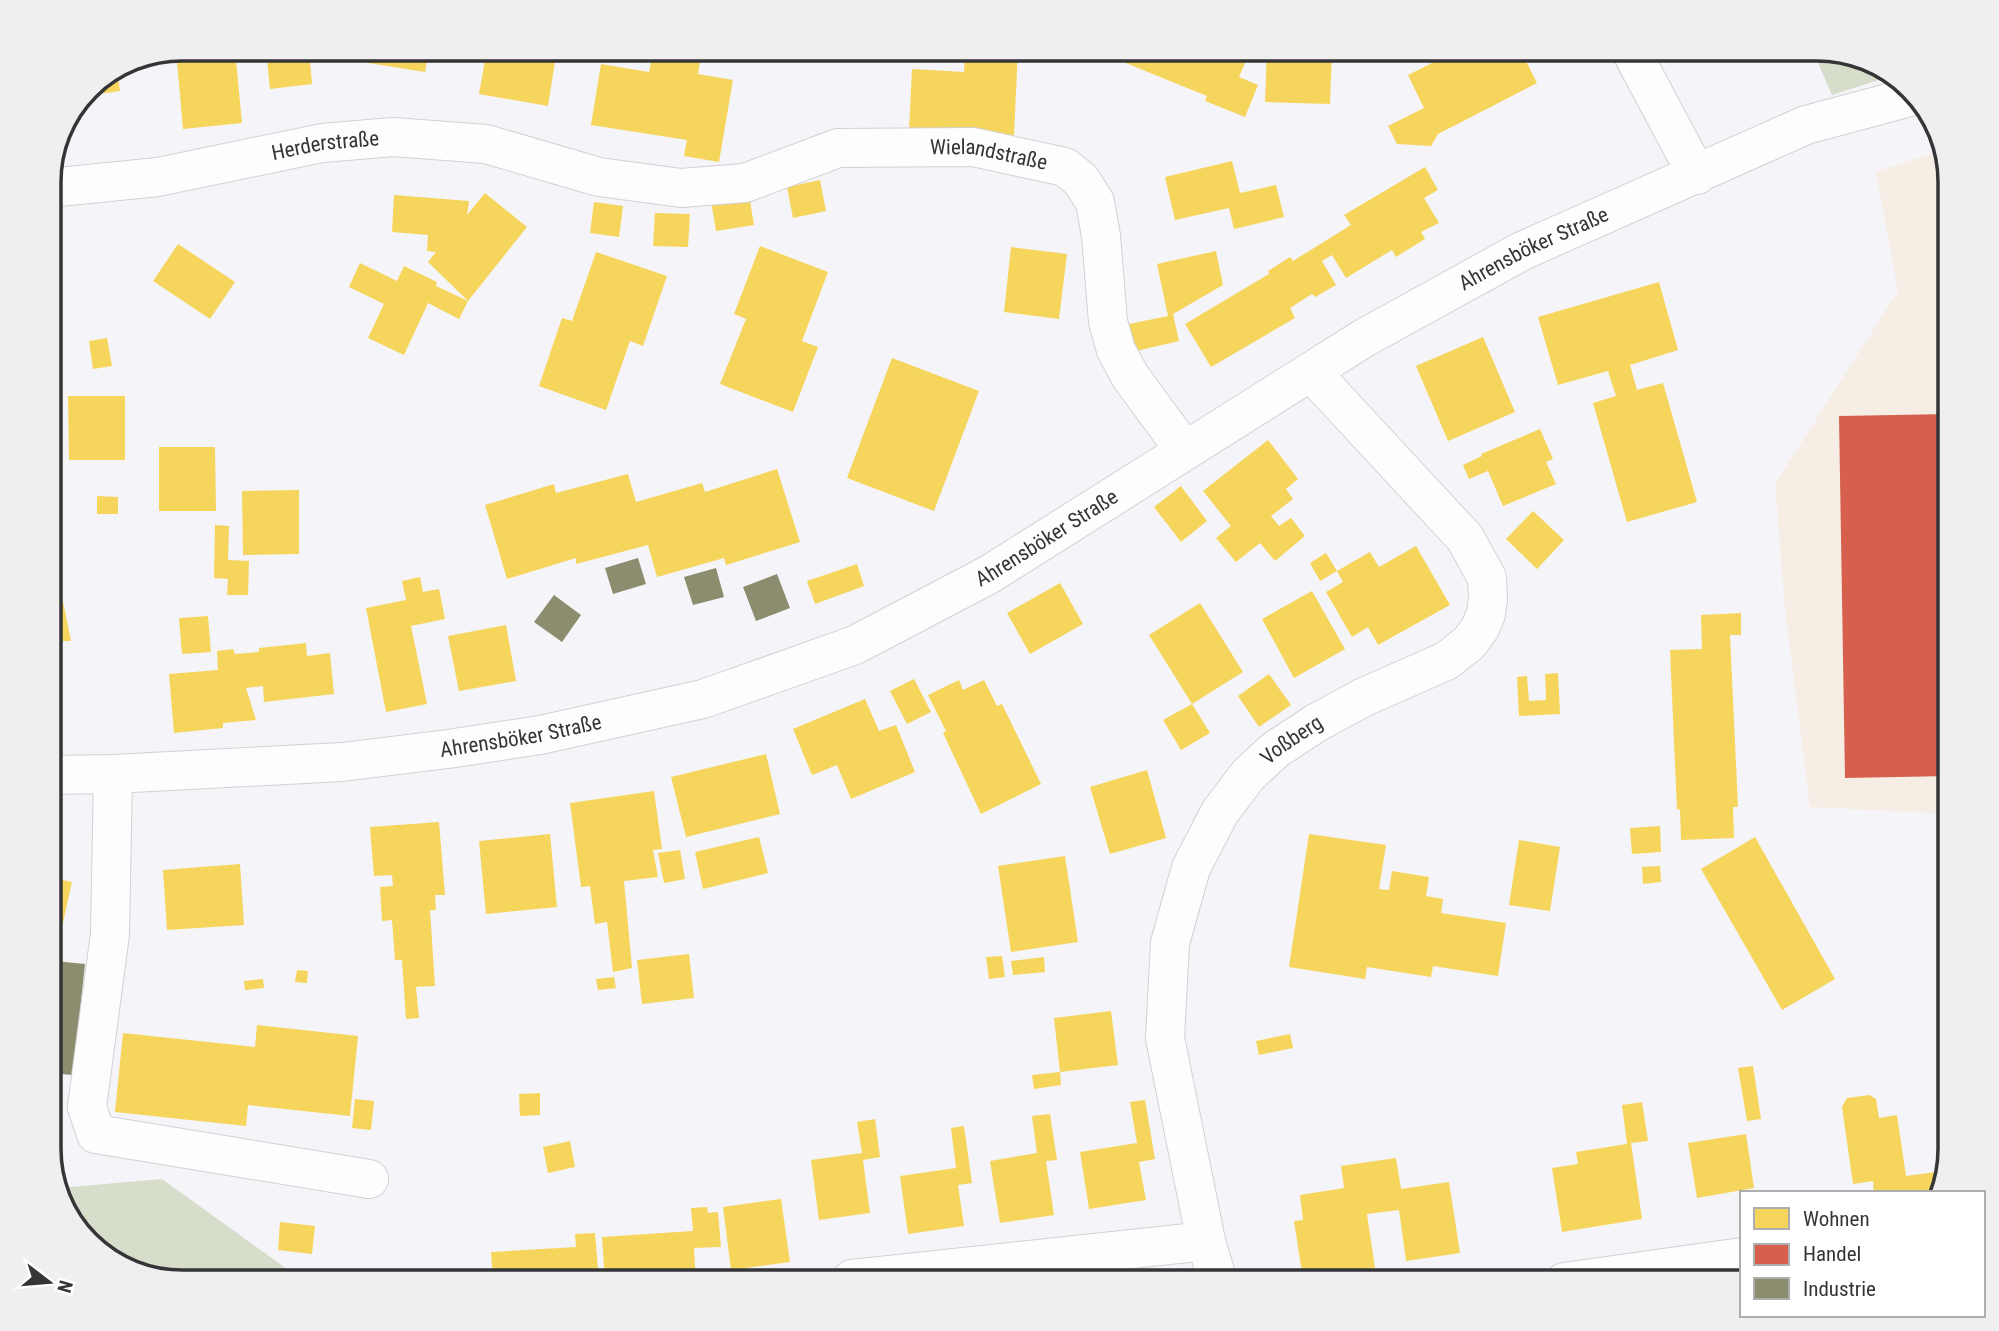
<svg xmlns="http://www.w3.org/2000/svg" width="1999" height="1331" font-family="'Roboto Condensed',sans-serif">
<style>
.commercial{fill:#f6ede4}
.green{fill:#d7ddcb}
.water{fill:#acdff0}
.homes{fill:#f6d55c}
.shops{fill:#d6604d}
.industry{fill:#8c8c6e}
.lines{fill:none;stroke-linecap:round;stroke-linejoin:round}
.minor-casing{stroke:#d2d1d4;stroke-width:40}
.tertiary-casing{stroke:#d2d1d4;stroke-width:40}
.minor{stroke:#fefdfe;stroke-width:38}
.tertiary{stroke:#fefdfe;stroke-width:38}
.labels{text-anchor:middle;stroke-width:7;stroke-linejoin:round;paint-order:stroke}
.street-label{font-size:21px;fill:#353537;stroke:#fff}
.rim{fill:none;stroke:#353537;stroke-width:3.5}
</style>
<rect width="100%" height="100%" fill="#f5f4f8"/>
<!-- commercial -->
<path class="commercial" d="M1942 150 1950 182V814L1810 807 1785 608 1775 484 1898 291 1876 172Z"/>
<!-- green -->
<path class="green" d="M1812 49 1891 72 1894 75 1832 95Z
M162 1179 305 1282H182L108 1259 67 1215 59 1188Z"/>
<!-- water -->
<path class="water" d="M767 49H860C829 66 800 63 766 57Z"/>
<!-- homes -->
<path class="homes" d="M182 49H235L242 123 183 129 176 50Z
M266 49H309L312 84 270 89Z
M364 49H429L425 72 362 62Z
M487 49H557L548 106 479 94Z
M997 49H1018L1014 135 909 130 912 69 964 72 965 55 996 56Z
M1109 49H1251L1239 77 1258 85 1245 117 1205 101 1207 96 1106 55Z
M1267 49H1332L1330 104 1265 102Z
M1460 49H1520L1537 83 1438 134 1431 146 1397 144 1388 126 1424 108 1408 75Z
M653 53 700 61 698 74 733 80 719 162 684 156 687 140 591 125 601 64 649 72Z
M117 68 120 91 85 96 88 88Z
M1232 161 1240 193 1276 185 1284 217 1234 229 1229 208 1175 220 1165 177Z
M1425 167 1438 190 1424 198 1439 223 1421 232 1425 239 1396 257 1392 250 1346 278 1332 255 1322 261 1336 285 1315 297 1312 294 1290 308 1295 318 1211 367 1185 324 1269 274 1268 271 1290 257 1293 261 1351 225 1344 215Z
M820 180 826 211 793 218 787 187Z
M485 193 527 227 468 301 428 262 436 252 427 251 428 235 392 232 394 195 469 201 467 215Z
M749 195 754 225 716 231 711 201Z
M594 202 623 206 619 237 590 233Z
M655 213 690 214 688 247 653 246Z
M178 244 235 282 210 319 153 281Z
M760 246 828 272 802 341 818 347 793 412 720 384 746 319 734 314Z
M1011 247 1067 254 1059 319 1004 312Z
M1216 251 1223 285 1173 314 1179 341 1136 351 1129 324 1168 316 1157 264Z
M596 252 667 276 643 346 630 341 606 410 539 386 562 318 572 321Z
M360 263 397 281 404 266 437 282 436 286 468 301 459 319 428 303 404 355 368 338 384 304 349 287Z
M1659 282 1678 350 1630 365 1637 390 1663 383 1697 502 1627 522 1593 403 1616 396 1608 371 1558 385 1538 317Z
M1483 337 1515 412 1448 441 1416 366Z
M107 338 112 366 93 369 89 341Z
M892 358 979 391 934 511 847 478Z
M68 396H125V460H69Z
M1540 429 1553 459 1546 462 1556 484 1503 506 1488 471 1469 479 1463 465 1482 456 1481 454Z
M1268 440 1298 479 1286 489 1293 499 1271 516 1279 526 1291 518 1305 536 1275 561 1260 543 1236 562 1216 538 1231 526 1203 491Z
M159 447H215L216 511H159Z
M777 469 800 542 726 565 724 558 657 577 648 545 576 564V558L507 579 485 505 554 484 556 493 628 474 636 502 702 483 705 492Z
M1181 486 1207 521 1181 542 1154 507Z
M299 490V554L243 555 242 491Z
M97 496 118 497V514H97Z
M1533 511 1564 540 1537 569 1506 539Z
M215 525 229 526 228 560 249 561 248 595H227L228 579 214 578Z
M1416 546 1450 605 1378 645 1368 627 1352 637 1326 592 1343 582 1337 571 1370 552 1379 567Z
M1326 553 1337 571 1320 581 1310 563Z
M857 564 864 586 815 604 807 581Z
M420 577 423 592 439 589 445 619 411 626 427 704 386 712 366 608 406 600 402 581Z
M1060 583 1083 624 1030 654 1007 613Z
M1312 591 1345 649 1294 678 1262 619Z
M63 601 71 641H52L53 680H49L51 602Z
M1200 603 1243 672 1192 704 1149 635Z
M1741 613V635H1730L1738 807H1733L1734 838 1681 840 1680 809 1677 810 1670 650 1702 649 1701 615Z
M208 616 211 652 182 654 179 618Z
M506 625 516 681 459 691 448 636Z
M306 643 307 656 330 653 334 694 264 702 263 686 246 688 256 720 223 723V728L174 733 169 674 218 670 217 651 233 649 235 654 259 652V648Z
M1558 673 1560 714 1519 716 1517 677 1527 676 1529 701 1546 700 1545 674Z
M1269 674 1291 705 1259 727 1238 696Z
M914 679 931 712 907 724 890 691Z
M959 680 963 690 984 680 997 706 1002 704 1041 784 981 814 943 733 946 731 928 695Z
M865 699 879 731 896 725 915 772 851 799 837 765 812 775 793 729Z
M1192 704 1210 733 1181 750 1163 720Z
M766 754 780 814 686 837 671 777Z
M1147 770 1166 838 1110 854 1090 787Z
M654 791 662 849 653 850 658 877 624 881 632 968 613 972 607 922 595 924 590 886 581 887 570 803Z
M439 822 445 895H435L436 910H430L435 986 416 987 419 1018 406 1019 402 960H395L392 920 382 921 380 887 393 886 392 875 374 876 370 827Z
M1660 826 1661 852 1632 854 1630 828Z
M550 834 557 907 486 914 479 841Z
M1309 834 1386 845 1379 889 1389 890 1392 871 1429 877 1426 896 1443 899 1441 913 1506 923 1498 976 1433 966 1431 977 1367 967 1365 979 1289 967Z
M759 837 768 873 703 889 695 852Z
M1755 837 1835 979 1782 1010 1701 869Z
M1519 840 1560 847 1550 911 1509 905Z
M680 850 685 879 664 883 658 853Z
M1065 856 1078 942 1011 952 998 866Z
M240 864 244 925 167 930 163 870Z
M1660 866 1661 882 1643 884 1642 867Z
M49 877 72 882 61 932 49 930Z
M689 954 694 998 642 1004 637 960Z
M1002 956 1005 977 989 979 986 957Z
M1044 957 1045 972 1013 975 1011 961Z
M297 970 308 971 307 983 295 982Z
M614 977 616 988 598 990 596 979Z
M263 979 264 988 245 990 244 981Z
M1111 1011 1118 1065 1060 1072 1054 1018Z
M257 1025 358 1036 350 1116 248 1105 246 1126 115 1112 123 1033 255 1047Z
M1290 1034 1293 1048 1259 1055 1256 1041Z
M1753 1066 1761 1119 1747 1121 1738 1068Z
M1060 1072 1061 1085 1034 1089 1032 1075Z
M540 1093V1115L520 1116 519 1094Z
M1869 1095 1876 1099 1879 1118 1897 1115 1906 1176 1943 1171 1937 1193H1874L1873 1181 1853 1184 1842 1107 1847 1098Z
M355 1099 374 1101 371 1130 352 1128Z
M1145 1100 1155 1159 1139 1162 1146 1200 1089 1209 1080 1152 1137 1143 1130 1102Z
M1642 1102 1648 1141 1631 1143 1642 1219 1562 1232 1552 1168 1578 1164 1576 1152 1627 1144 1622 1105Z
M1050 1114 1057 1160 1046 1161 1054 1215 1000 1223 990 1161 1037 1153 1032 1116Z
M875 1119 880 1157 863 1160 870 1213 819 1220 811 1160 862 1153 857 1122Z
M964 1126 972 1183 958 1185 964 1226 908 1234 900 1176 956 1168 951 1128Z
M1746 1134 1754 1188 1697 1198 1688 1143Z
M570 1141 575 1167 548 1173 543 1147Z
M1396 1158 1401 1189 1449 1182 1460 1253 1406 1261 1399 1210 1367 1214 1375 1268 1303 1279 1294 1221 1303 1220 1300 1195 1344 1188 1341 1166Z
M781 1199 790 1262 731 1270 723 1207Z
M707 1207 708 1213 718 1212 721 1247 694 1248 696 1282H605L602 1237 693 1231 691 1208Z
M280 1222 315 1226 312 1254 278 1250Z
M595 1233 599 1282H493L491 1252 576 1247 575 1234Z"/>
<!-- shops -->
<path class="shops" d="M1950 414V776L1845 778 1839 416Z"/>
<!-- industry -->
<path class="industry" d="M638 558 646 584 613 594 605 568Z
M716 568 724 597 693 605 684 577Z
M777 574 790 608 756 621 743 587Z
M554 595 581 615 562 642 534 622Z
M55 961 85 964 73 1075 49 1073V1010Z"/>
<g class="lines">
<defs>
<g id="minor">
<path d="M1630 49 1697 175"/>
<path id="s1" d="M49 188 158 177 322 143 393 137 486 144 599 177 681 188 745 183 838 148 973 147 1065 167 1081 180 1095 202 1101 236 1108 322 1116 350 1130 376 1185 451"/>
<path d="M113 774 110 934 87 1107 96 1134 369 1179"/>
<path d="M1206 1241 1218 1282"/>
<path id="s2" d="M849 1282 852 1279 1206 1241 1165 1038 1170 943 1191 868 1220 812 1248 775 1275 750 1316 723 1364 697 1446 661 1469 643 1480 628 1486 614 1488 599 1487 578 1465 538 1311 372"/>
<path d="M1564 1282 1742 1257"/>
</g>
<g id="tertiary">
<path id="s3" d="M49 775 113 774 342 762 448 749 540 735 703 699 855 645 990 574 1364 338 1522 251 1806 125 1914 96"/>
</g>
</defs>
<!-- minor casing -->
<use href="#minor" class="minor-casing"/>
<!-- tertiary casing -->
<use href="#tertiary" class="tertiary-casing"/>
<!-- minor -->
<use href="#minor" class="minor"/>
<!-- tertiary -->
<use href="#tertiary" class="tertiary"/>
</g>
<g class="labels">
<!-- street labels -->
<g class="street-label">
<text dy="7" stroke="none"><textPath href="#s1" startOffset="280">Herderstraße</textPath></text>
<text dy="7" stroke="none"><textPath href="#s1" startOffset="957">Wielandstraße</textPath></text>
<text dy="7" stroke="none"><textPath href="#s3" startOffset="1608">Ahrensböker Straße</textPath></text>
<text dy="7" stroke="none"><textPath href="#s3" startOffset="1041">Ahrensböker Straße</textPath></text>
<text dy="7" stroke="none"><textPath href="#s3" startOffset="474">Ahrensböker Straße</textPath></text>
<text dy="7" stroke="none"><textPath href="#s2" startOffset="906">Voßberg</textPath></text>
</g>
</g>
<!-- crop -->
<path d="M0 0H1999V1331H0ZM182 61H1817A121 121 0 0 1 1938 182V1149A121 121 0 0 1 1817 1270H182A121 121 0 0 1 61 1149V182A121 121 0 0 1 182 61Z" fill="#efefef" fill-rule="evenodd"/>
<path class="rim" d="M182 61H1817A121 121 0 0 1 1938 182V1149A121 121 0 0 1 1817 1270H182A121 121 0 0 1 61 1149V182A121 121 0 0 1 182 61Z"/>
<!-- legend -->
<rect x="1740" y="1191" width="245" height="126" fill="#ffffff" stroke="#aeaeaf" stroke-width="2"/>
<rect x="1754" y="1208" width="35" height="21" fill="#f6d55c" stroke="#aeaeaf" stroke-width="2"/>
<text x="1803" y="1226" font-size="21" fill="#353537">Wohnen</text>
<rect x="1754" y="1244" width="35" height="21" fill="#d6604d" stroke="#aeaeaf" stroke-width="2"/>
<text x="1803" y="1261" font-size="21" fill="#353537">Handel</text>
<rect x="1754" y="1278" width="35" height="21" fill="#8c8c6e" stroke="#aeaeaf" stroke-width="2"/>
<text x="1803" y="1296" font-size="21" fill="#353537">Industrie</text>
<!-- north arrow -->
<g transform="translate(49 1282) rotate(106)" stroke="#ffffff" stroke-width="5" paint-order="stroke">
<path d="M0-5L12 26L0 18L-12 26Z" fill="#353537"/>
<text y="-10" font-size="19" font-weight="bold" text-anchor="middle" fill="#353537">N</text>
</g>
</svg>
